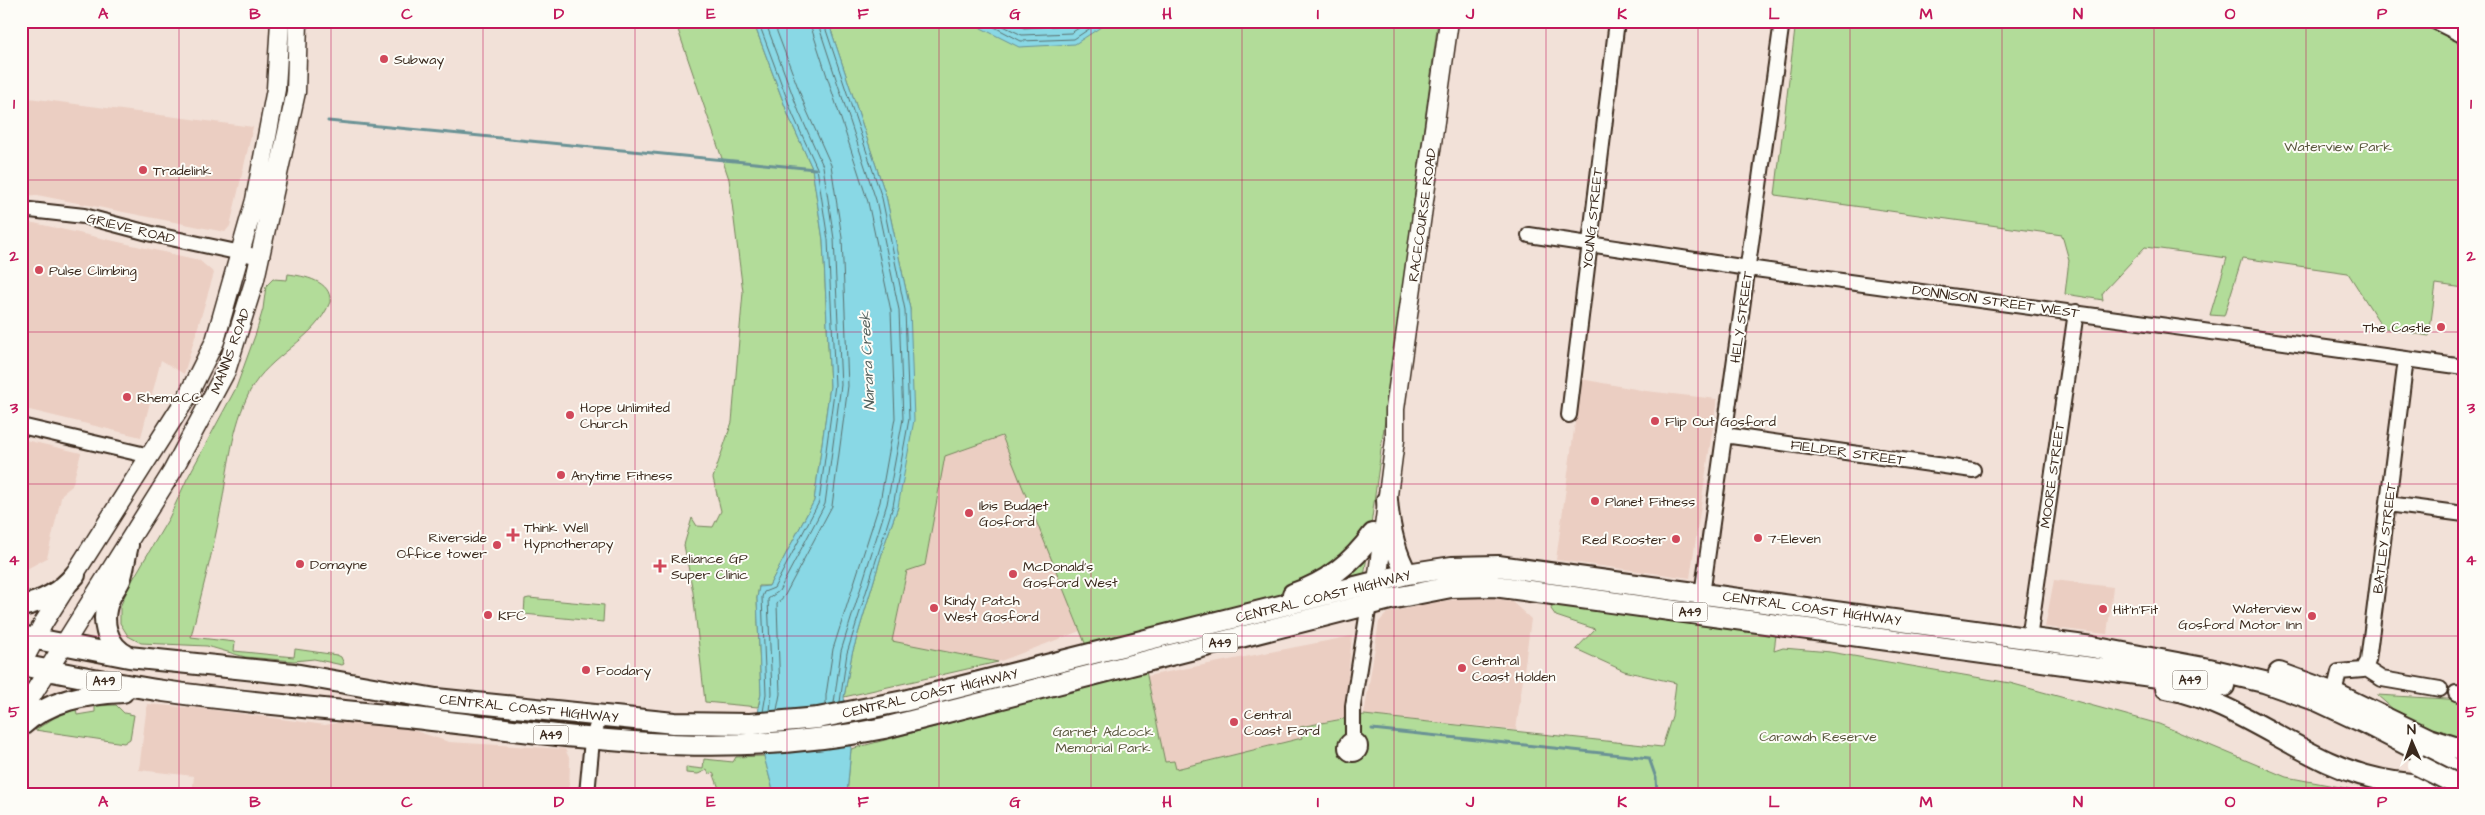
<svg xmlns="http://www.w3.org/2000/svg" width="2485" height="815" font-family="'Architects Daughter',sans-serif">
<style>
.built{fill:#ebcec2}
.green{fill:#b2dc99;stroke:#76835c}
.water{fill:#89d8e5;stroke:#6a9295}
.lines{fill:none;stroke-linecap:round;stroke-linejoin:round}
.shore{stroke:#5a706e;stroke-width:1}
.stream{stroke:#6a9295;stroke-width:3}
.minor-casing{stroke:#3b2a1e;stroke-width:18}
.major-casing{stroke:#3b2a1e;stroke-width:21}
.highway-casing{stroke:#3b2a1e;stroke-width:24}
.minor{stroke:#fdfcf7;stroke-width:14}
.major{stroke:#fdfcf7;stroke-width:18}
.highway{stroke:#fdfcf7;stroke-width:20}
.highway-bridge-casing{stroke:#3b2a1e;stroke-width:24;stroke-linecap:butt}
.highway-bridge{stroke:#fdfcf7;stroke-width:20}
.grid{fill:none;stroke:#c2185b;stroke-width:1;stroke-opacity:0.55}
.poi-dot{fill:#d1495b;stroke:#fdfcf7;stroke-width:2}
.labels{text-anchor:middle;stroke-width:4;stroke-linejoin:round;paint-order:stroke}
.shield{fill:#fdfcf7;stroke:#75695f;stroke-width:1}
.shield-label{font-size:12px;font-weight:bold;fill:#3b2a1e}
.poi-label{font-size:14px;fill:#3b2a1e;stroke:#fdfcf7;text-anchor:start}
.park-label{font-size:14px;fill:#59563d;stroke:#fdfcf7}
.street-label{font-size:14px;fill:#3b2a1e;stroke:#fdfcf7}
.water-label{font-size:15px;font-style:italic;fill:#525e5a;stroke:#fdfcf7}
.neatline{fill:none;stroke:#c2185b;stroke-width:2}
.grid-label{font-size:16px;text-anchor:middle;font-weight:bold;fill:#c2185b}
</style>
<rect width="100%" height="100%" fill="#f2e1d8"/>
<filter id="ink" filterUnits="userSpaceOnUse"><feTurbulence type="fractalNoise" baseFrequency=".02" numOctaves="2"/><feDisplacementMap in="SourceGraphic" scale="10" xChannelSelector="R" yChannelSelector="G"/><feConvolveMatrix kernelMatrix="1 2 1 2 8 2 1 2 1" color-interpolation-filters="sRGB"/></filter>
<g filter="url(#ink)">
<!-- built -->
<path class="built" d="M21 97 253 127 230 226 225 232 37 195 21 196Z
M34 223 199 260 214 273 184 374 161 360 141 437 21 408V224Z
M1581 379 1646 391 1717 399 1690 578 1556 560Z
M1003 436 1080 631 998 662 892 642 907 571 925 565 945 455Z
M21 439 81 453 72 486 62 494 47 558 21 572Z
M2054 580 2113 587 2107 634 2045 627Z
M1481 596 1511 601 1531 619 1516 730 1364 715 1379 622 1387 613 1435 602Z
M1352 636 1344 718 1300 727 1302 738 1176 769 1174 761 1165 763 1147 676Z
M147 704 207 709 325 725 341 722 407 728 449 742 565 749 570 760 569 794H192L194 776 139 770Z"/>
<!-- green -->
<path class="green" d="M675 21H753L789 117 812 168 823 240 830 386 814 501 769 586H759L757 598 761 694 758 707 705 702 693 592 684 545 692 518 697 526 713 527 721 511 713 478 732 422 743 292 729 179Z
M828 21H1438L1364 578 1089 653 1002 436 945 456 925 565 907 571 892 641 998 662 844 697 852 654 886 540 898 507 910 309 886 196Z
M1796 21H2464V288L2436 284 2429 336 2383 328 2348 273 2242 258 2224 316 2210 315 2227 258 2145 247 2105 290 2102 294 2103 300 2065 294 2069 260 2062 235 1775 195Z
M288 274C304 276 332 281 330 302 315 340 269 355 250 391 232 426 228 470 221 508 213 552 201 594 191 637L235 642 234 651 294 657 295 649 337 655 341 657 344 664 342 665 314 659 294 661 245 657 207 646 141 643 128 636 120 623V607L129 586 169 518 187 479 236 388 256 333 263 309 266 286 273 279 287 280Z
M529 598 604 605 603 622 524 614 525 599Z
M1552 600 1776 635 1774 651 1783 648 1830 652 2010 683 2159 724 2286 777 2377 794H847L851 749 1146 671 1165 762 1174 761 1176 769 1302 738 1300 727 1364 715 1662 747 1672 716 1676 683 1624 671 1576 649 1595 629 1556 616 1551 609Z
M2377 695 2464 700V745L2419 732Z
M116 705 124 713 134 715 130 739 124 743 35 730 54 718 76 709 77 715 95 712V706Z
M764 756 774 794H721L713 772 709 774 707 770 698 774 686 773V767L703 769 704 759 733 762 736 757Z"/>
<!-- water -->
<path class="water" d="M753 21H828L886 196 910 309 914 420 898 507 886 540 852 654 844 697 851 749 847 794H774C766 763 753 726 761 694L757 598 759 587 769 586 814 501 830 386 823 240 812 168 789 117Z
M977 21H1110L1075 44 1019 47 981 28Z"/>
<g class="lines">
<!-- shore -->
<path class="shore" d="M758 21 793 115 817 168 828 240 835 385 819 502 774 588 764 592 762 597 766 694 763 712
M765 21 799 112 823 166 834 239 841 385 825 504 779 591 768 599 772 693 770 711
M773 21 806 109 831 165 842 238 848 386 832 506 785 595 777 604 780 694 777 710
M809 21 868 202 891 311 895 418 880 502 833 649 826 695V705
M817 21 876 200 899 310 903 419 887 504 841 651 834 703
M823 21 882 198 905 310 909 419 893 506 847 653 840 702
M983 21 1021 41 1074 39 1101 21
M993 21 1022 35 1071 33 1090 21
M1010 21 1024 28 1069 25 1076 21"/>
<!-- stream -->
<path class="stream" d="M328 121 815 169
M1372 729 1649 758 1656 778 1657 794"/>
<defs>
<path id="minor" d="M2434 21 2464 36
M21 209 84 216 152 234 260 257
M1529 235 1748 268 2464 367
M1569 415 1617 21
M21 426 150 456
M1724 435 1973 470
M2388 504 2464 514
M1701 602 1782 21
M2029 639 2076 312
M2365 668 2382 679 2440 689
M2334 693 2339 672 2363 670 2368 661 2406 359
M2456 693 2464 695
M1346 747a7 7 0 1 1 14 0a7 7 0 1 1-14 0Z
M1353 741V706L1369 604
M587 794 592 740 600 716"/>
<path id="major" d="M1372 594 1377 582 1395 440V409L1449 21
M21 665 44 622 187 397 215 341 255 200 276 89 280 21
M21 713 172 472 226 371 255 279 296 92 298 21"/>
<path id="highway" d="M1387 500C1389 526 1394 551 1407 574
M128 545C125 556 124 569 120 580 117 586 113 591 110 597 100 619 105 646 129 657
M1293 594C1326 583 1353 562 1373 534
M21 606C43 602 61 592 75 575
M21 636 129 657 294 674 436 699 674 723 750 724 818 718 904 701 1407 574 1452 567 1498 566 2092 647 2209 669 2264 682 2318 701 2367 724 2464 774
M21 665C68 674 115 684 163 691 246 703 331 709 415 718 577 737 720 762 884 728L1390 599 1451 587 1494 586 2224 686
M2279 673 2334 693 2429 739 2464 750
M2166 688C2226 700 2274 737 2328 762 2369 781 2417 789 2462 783
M21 726C49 700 86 694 123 692"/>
</defs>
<!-- minor casing -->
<use href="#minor" class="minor-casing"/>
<!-- major casing -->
<use href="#major" class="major-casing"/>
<!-- highway casing -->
<use href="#highway" class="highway-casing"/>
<!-- minor -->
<use href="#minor" class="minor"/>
<!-- major -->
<use href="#major" class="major"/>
<!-- highway -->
<use href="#highway" class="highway"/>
<defs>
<path id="highway-bridge" d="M2418 765 2464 788"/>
</defs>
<!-- highway-bridge casing -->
<use href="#highway-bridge" class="highway-bridge-casing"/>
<!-- highway-bridge -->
<use href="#highway-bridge" class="highway-bridge"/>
</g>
</g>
<!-- grid -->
<path class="grid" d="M179 21V794M331 21V794M483 21V794M635 21V794M787 21V794M939 21V794M1091 21V794M1242 21V794M1394 21V794M1546 21V794M1698 21V794M1850 21V794M2002 21V794M2154 21V794M2306 21V794M21 180H2464M21 332H2464M21 484H2464M21 636H2464"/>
<!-- markers -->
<g class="poi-dot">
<circle cx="384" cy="59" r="5"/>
<circle cx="143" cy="170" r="5"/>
<circle cx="39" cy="270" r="5"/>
<circle cx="2441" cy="327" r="5"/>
<circle cx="127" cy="397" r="5"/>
<circle cx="570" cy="415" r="5"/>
<circle cx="1655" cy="421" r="5"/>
<circle cx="561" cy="475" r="5"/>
<circle cx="1595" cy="501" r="5"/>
<circle cx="969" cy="513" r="5"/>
<path d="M510.5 527.5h5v5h5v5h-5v5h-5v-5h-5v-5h5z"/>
<circle cx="1758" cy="538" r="5"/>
<circle cx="1676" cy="539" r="5"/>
<circle cx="497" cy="545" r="5"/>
<circle cx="300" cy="564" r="5"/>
<path d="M657.5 558.5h5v5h5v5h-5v5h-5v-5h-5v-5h5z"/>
<circle cx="1013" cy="574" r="5"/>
<circle cx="934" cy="608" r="5"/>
<circle cx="2103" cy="609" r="5"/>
<circle cx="488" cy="615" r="5"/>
<circle cx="2312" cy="616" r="5"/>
<circle cx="1462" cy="668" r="5"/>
<circle cx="586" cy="670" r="5"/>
<circle cx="1234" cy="722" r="5"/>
</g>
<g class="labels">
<!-- shield labels -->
<g class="shield">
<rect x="1672.5" y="602.5" width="35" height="19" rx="4"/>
<rect x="1202.5" y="633.5" width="35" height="19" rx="4"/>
<rect x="2172.5" y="670.5" width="35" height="19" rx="4"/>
<rect x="86.5" y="671.5" width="35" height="19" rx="4"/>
<rect x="533.5" y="725.5" width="35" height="19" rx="4"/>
</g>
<g class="shield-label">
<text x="1690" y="616">A49</text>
<text x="1220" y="647">A49</text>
<text x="2190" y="684">A49</text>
<text x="104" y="685">A49</text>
<text x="551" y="739">A49</text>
</g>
<!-- poi labels -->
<g class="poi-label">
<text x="394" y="64">Subway</text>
<text x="153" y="175">Tradelink</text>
<text x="49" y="275">Pulse Climbing</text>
<text x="2431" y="332" text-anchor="end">The Castle</text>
<text x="137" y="402">Rhema.CC</text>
<text x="580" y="412">Hope Unlimited<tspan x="580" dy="16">Church</tspan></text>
<text x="1665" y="426">Flip Out Gosford</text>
<text x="571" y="480">Anytime Fitness</text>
<text x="1605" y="506">Planet Fitness</text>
<text x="979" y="510">Ibis Budget<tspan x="979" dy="16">Gosford</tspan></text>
<text x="524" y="532">Think Well<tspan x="524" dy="16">Hypnotherapy</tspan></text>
<text x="487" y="542" text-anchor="end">Riverside<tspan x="487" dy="16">Office tower</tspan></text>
<text x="1768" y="543">7-Eleven</text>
<text x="1666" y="544" text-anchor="end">Red Rooster</text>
<text x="671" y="563">Reliance GP<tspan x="671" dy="16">Super Clinic</tspan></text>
<text x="310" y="569">Domayne</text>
<text x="1023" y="571">McDonald's<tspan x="1023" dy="16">Gosford West</tspan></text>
<text x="944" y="605">Kindy Patch<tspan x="944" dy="16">West Gosford</tspan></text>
<text x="2302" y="613" text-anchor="end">Waterview<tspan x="2302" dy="16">Gosford Motor Inn</tspan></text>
<text x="2113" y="614">Hit'n'Fit</text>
<text x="498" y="620">KFC</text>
<text x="1472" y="665">Central<tspan x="1472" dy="16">Coast Holden</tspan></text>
<text x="596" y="675">Foodary</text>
<text x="1244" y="719">Central<tspan x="1244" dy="16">Coast Ford</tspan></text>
</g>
<!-- park labels -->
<g class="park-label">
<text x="2338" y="151">Waterview Park</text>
<text x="1103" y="736">Garnet Adcock<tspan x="1103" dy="16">Memorial Park</tspan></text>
<text x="1818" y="741">Carawah Reserve</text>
</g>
<!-- street labels -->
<g class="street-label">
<text transform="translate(1422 215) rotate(-82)" y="5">RACECOURSE ROAD</text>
<text transform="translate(1592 218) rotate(-84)" y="5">YOUNG STREET</text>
<text transform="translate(131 228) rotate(14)" y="5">GRIEVE ROAD</text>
<text transform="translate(1996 301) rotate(8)" y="5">DONNISON STREET WEST</text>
<text transform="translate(1741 317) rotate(-82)" y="5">HELY STREET</text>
<text transform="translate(230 351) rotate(-70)" y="5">MANNS ROAD</text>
<text transform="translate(1848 452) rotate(8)" y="5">FIELDER STREET</text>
<text transform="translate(2052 475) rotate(-82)" y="5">MOORE STREET</text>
<text transform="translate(2384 538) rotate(-83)" y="5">BATLEY STREET</text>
<text transform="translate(1323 596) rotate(-14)" y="5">CENTRAL COAST HIGHWAY</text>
<text transform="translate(1812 608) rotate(8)" y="5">CENTRAL COAST HIGHWAY</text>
<text transform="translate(930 693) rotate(-13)" y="5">CENTRAL COAST HIGHWAY</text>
<text transform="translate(529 708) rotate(6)" y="5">CENTRAL COAST HIGHWAY</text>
</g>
<!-- water labels -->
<g class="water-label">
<text transform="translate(867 361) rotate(-93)" y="5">Narara Creek</text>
</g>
</g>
<!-- margin -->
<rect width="2485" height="815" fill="none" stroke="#fdfcf7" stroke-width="55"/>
<!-- north arrow -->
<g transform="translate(2412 742) rotate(358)" stroke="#fdfcf7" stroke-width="4" paint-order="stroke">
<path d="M0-4L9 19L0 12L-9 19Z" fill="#3b2a1e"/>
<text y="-8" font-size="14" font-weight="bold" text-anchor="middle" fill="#3b2a1e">N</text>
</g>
<rect x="28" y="28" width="2430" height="760" class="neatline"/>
<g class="grid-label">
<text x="103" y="19">A</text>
<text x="255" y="19">B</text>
<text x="407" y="19">C</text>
<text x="559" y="19">D</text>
<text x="711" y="19">E</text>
<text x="863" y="19">F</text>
<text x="1015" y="19">G</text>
<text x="1167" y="19">H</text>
<text x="1318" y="19">I</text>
<text x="1470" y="19">J</text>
<text x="1622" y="19">K</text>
<text x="1774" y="19">L</text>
<text x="1926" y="19">M</text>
<text x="2078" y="19">N</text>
<text x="2230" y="19">O</text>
<text x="2382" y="19">P</text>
<text x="14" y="109">1</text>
<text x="2471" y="109">1</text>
<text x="14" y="261">2</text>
<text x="2471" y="261">2</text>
<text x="14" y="413">3</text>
<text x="2471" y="413">3</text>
<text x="14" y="565">4</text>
<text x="2471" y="565">4</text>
<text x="14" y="717">5</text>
<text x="2471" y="717">5</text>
<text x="103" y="807">A</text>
<text x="255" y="807">B</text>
<text x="407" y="807">C</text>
<text x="559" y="807">D</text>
<text x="711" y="807">E</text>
<text x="863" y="807">F</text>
<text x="1015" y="807">G</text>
<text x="1167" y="807">H</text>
<text x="1318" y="807">I</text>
<text x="1470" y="807">J</text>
<text x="1622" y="807">K</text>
<text x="1774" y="807">L</text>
<text x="1926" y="807">M</text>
<text x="2078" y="807">N</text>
<text x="2230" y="807">O</text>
<text x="2382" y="807">P</text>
</g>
</svg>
